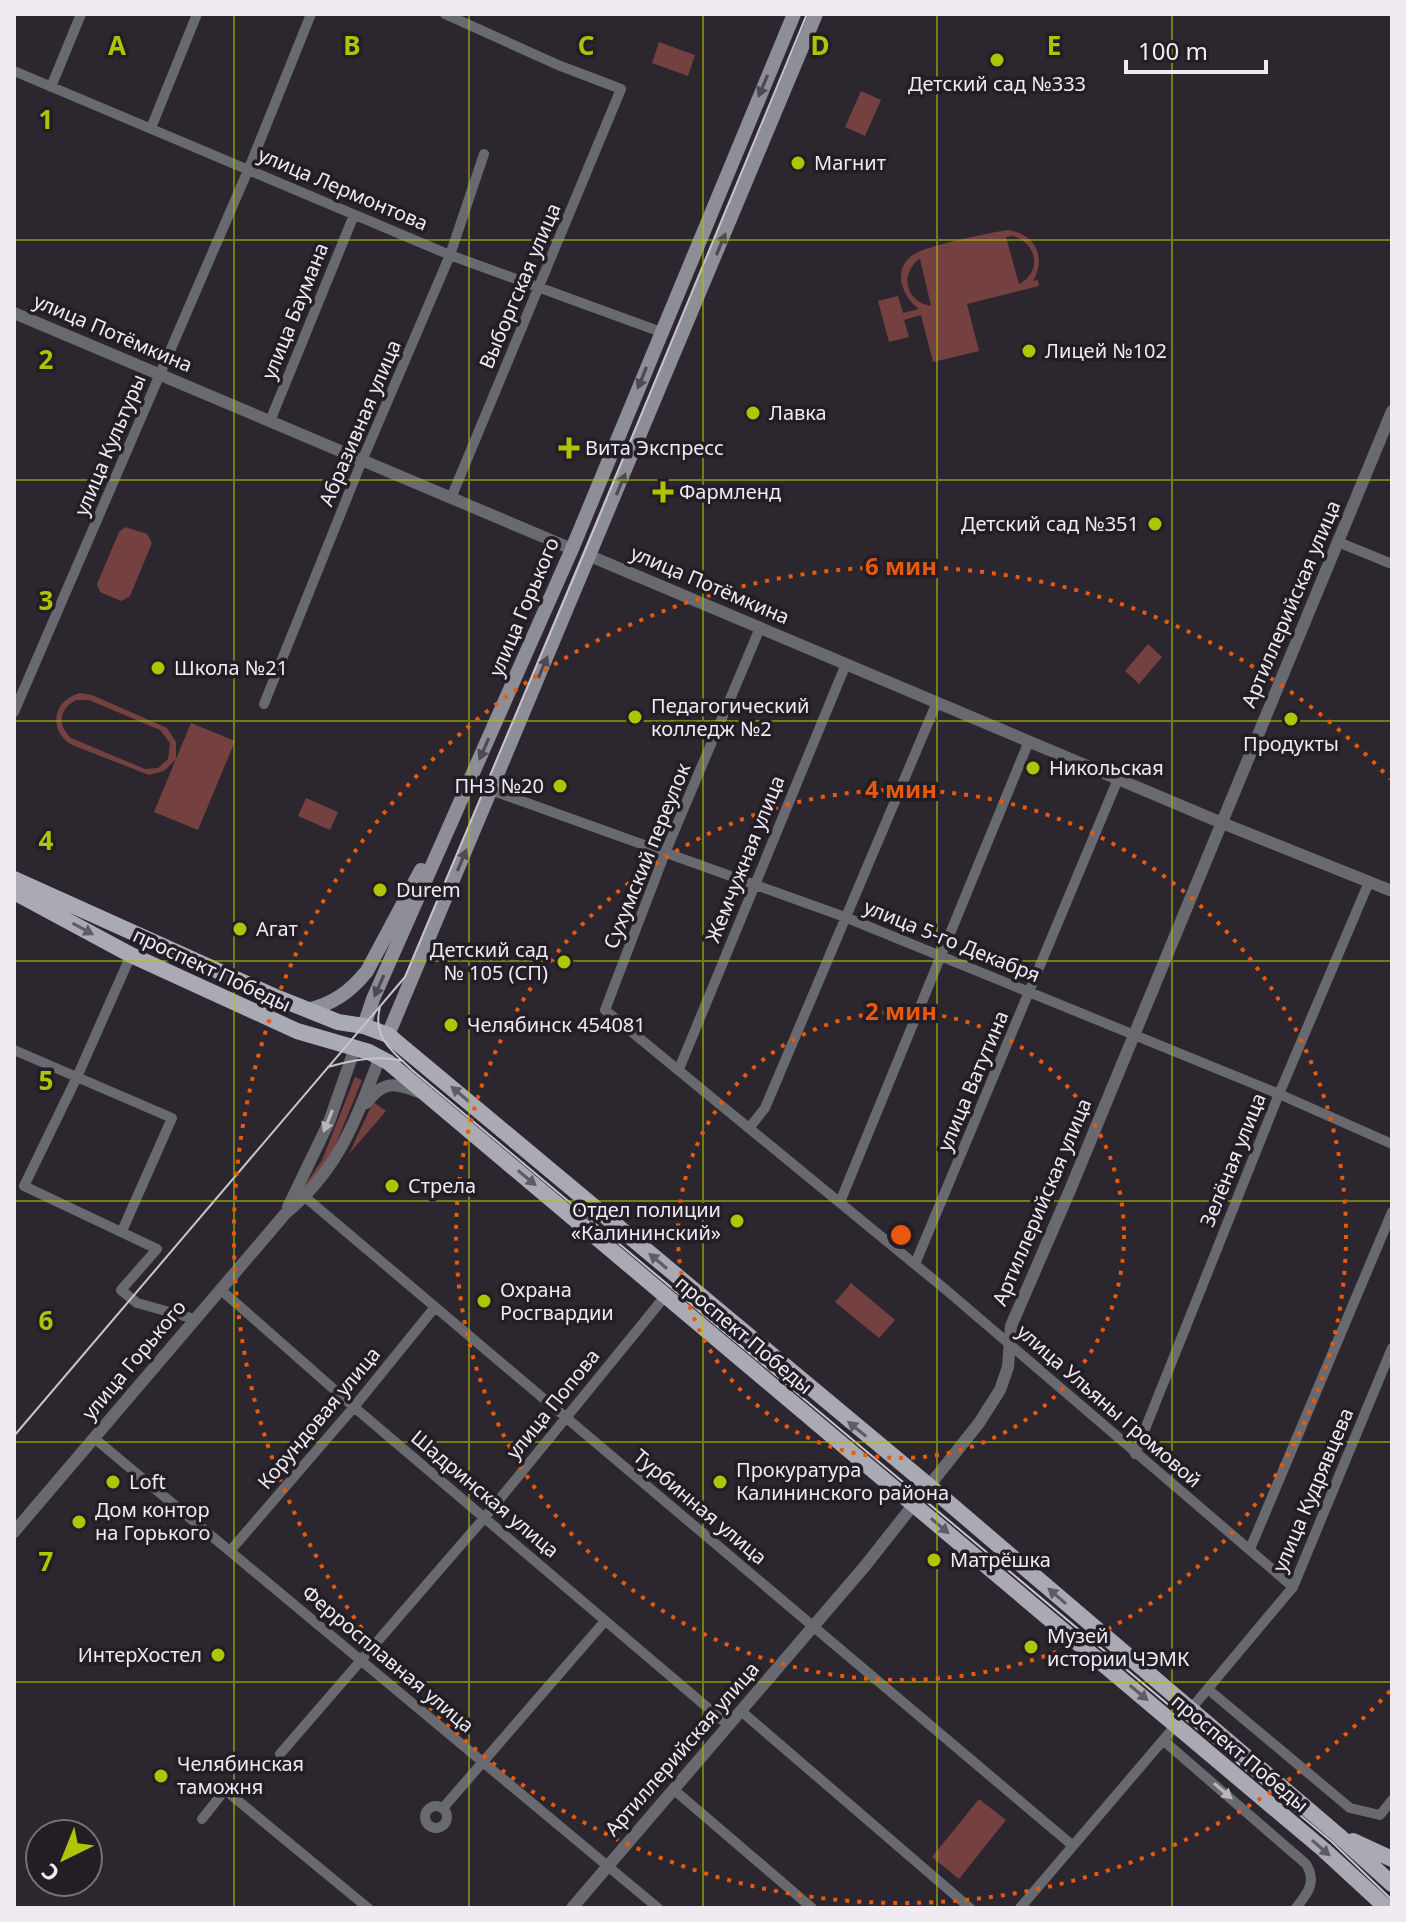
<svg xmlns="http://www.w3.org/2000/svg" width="1406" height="1922" font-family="'Noto Sans',sans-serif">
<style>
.green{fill:#744140;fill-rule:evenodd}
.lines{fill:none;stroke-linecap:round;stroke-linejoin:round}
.minor{stroke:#696a6f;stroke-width:10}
.tertiary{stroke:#696a6f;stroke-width:12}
.secondary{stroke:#8e8e96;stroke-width:14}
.primary{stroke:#aaaab5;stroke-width:16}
.tram{stroke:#c9c4cb;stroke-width:2}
.oneway{fill:#4e4a52}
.oneway2{fill:#605c66}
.oneway3{fill:#b9b7bd}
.grid{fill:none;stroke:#b0c501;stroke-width:2;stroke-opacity:0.55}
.ring{fill:none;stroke:#e8590c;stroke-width:4;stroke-dasharray:4 8}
.poi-dot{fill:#b0c501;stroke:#231d25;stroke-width:3}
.labels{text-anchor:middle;stroke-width:7;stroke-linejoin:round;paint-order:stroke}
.poi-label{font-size:20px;fill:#efebf1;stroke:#231d25;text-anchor:start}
.street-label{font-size:20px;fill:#efebf1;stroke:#231d25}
.grid-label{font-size:26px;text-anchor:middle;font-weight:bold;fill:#b0c501;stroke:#231d25;stroke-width:7;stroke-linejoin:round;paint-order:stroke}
.centre{fill:#e8590c;stroke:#231d25;stroke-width:4}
.ring-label{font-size:24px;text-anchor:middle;font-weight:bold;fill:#e8590c;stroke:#231d25;stroke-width:7;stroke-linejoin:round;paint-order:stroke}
</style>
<rect width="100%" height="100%" fill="#2c262f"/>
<!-- green -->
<path class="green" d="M659 42 695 55 688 76 652 63Z
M861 91 881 100 865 136 845 127Z
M1007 230C1035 233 1047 257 1033 281L1038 280 1039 286 967 304 979 351 933 362 921 315 904 320 909 337 889 342 878 301 898 296 903 313 919 309C901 296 891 267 916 253 931 245 989 233 1007 230ZM1013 236C1038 244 1042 272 1019 284L1006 237ZM919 259H920L931 306C906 302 899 275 919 259Z
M125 527 147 534 152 543 130 596 121 601 100 592 97 584 119 532Z
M1148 644 1162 657 1139 684 1125 671Z
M80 693 92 695 167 728 176 742V759L191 723 235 741 198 830 154 812 176 759 164 771 149 775 72 745C48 731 52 700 80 693ZM76 700H89L160 730 170 743 168 759 158 768 145 769 71 738C57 725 59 709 76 700Z
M306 798 338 812 330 830 298 816Z
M355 1077 362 1080 329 1161 295 1200 322 1160Z
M373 1102 386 1111 349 1154Z
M851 1283 895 1320 879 1338 835 1302Z
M979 1799 1006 1820 959 1879 932 1857Z"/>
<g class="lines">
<!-- minor -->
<path class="minor" d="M445 14 558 65 621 89 451 498
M14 71 450 255 661 332
M51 87 81 14
M151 128 197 14
M270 421 354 215
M1338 542 1392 564
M760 628 665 853 605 1010 945 1289 1293 1587
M264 704 359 468 450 255 484 154
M14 712 249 168 311 14
M491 790 845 917 1279 1094 1392 1144
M131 955 77 1077 24 1186 157 1249 121 1290 137 1303 195 1319
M14 1050 172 1118 122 1231
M679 1069 846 664
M750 1127 765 1108 937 702
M305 1197 1072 1845
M840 1202 1029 741
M915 1264 1118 779
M220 1289 354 1407 728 1725
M94 1438 658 1908
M1135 1454 1279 1094 1369 882
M1250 1549 1392 1212
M230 1551 354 1407 435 1307
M1209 1690 1350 1808 1380 1815 1392 1800
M1190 1710 1293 1587 1392 1348
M741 1711 970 1908
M1164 1741 1306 1864C1317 1882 1308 1893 1296 1908
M280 1754 485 1517 666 1295
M673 1789 812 1908
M425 1817a11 11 0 1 1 22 0a11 11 0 1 1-22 0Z
M443 1808 605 1621
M202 1819 225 1790 368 1908
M1020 1908 1176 1725"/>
<!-- tertiary -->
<path class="tertiary" d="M14 313 572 549
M590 556 1222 823 1392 891
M366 1103C384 1080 394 1083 419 1092
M288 1207 329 1122 355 1048
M929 1486 979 1423 1000 1390 1008 1367 1011 1326 1070 1190 1392 411
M14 1532 285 1214C340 1168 355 1121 380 1057
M572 1908 865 1566 914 1504"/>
<!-- secondary -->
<path class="secondary" d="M307 1010C333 1004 350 992 367 971L421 870
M364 1026 373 999 572 549 794 14
M388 1035 816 14"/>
<!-- primary -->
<path class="primary" d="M14 879 278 998 338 1022 364 1026 388 1035 929 1486 1338 1835 1392 1884
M14 892 131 955 297 1031 369 1052 388 1062 1324 1850 1387 1908
M1353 1841 1392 1859"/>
<!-- tram -->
<path class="tram" d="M380 1007C372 1037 392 1051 412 1070L1332 1842 1392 1900
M328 1067C351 1060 380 1055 403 1061
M14 1436 405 977 584 553 807 14"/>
</g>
<!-- one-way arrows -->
<defs><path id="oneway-solid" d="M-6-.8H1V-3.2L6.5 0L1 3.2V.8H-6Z" transform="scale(2)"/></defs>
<g class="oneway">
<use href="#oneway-solid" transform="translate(763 86) rotate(113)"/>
<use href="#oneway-solid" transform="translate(721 244) rotate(-67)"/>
<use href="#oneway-solid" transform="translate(642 378) rotate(112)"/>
<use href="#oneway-solid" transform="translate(621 484) rotate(-67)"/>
<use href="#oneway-solid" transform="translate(543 667) rotate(-67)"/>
<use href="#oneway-solid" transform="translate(484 749) rotate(114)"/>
<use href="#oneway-solid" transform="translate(462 860) rotate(-67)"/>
<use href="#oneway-solid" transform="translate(379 986) rotate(114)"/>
</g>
<g class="oneway2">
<use href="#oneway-solid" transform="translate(83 929) rotate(29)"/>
<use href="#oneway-solid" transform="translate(460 1094) rotate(-140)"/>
<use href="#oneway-solid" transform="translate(527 1178) rotate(40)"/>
<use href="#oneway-solid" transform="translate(658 1261) rotate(-140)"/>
<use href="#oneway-solid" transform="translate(857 1429) rotate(-141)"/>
<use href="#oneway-solid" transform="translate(940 1526) rotate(40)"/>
<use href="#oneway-solid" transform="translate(1057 1596) rotate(-139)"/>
<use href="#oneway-solid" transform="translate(1139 1693) rotate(40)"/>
<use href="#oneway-solid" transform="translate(1321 1848) rotate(41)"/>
</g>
<g class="oneway3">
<use href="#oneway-solid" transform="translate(328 1121) rotate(112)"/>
<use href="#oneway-solid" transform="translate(1223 1791) rotate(41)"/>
</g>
<!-- grid -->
<path class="grid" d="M234 14V1908M469 14V1908M703 14V1908M937 14V1908M1172 14V1908M14 240H1392M14 480H1392M14 721H1392M14 961H1392M14 1201H1392M14 1442H1392M14 1682H1392"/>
<!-- distance rings -->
<g class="ring">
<circle cx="901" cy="1235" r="223"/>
<circle cx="901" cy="1235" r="445"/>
<path d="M1390 1691A668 668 0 1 1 1390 779"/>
</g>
<!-- markers -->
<g class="poi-dot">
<circle cx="997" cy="60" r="8"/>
<circle cx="798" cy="163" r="8"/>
<circle cx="1029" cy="351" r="8"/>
<circle cx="753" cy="413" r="8"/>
<path d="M565 436h8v8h8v8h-8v8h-8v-8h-8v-8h8z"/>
<path d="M659 480h8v8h8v8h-8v8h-8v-8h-8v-8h8z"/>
<circle cx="1155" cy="524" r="8"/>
<circle cx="158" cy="668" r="8"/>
<circle cx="635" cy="717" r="8"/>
<circle cx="1291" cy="719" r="8"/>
<circle cx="1033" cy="768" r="8"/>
<circle cx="560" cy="786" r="8"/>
<circle cx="380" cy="890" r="8"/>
<circle cx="240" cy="929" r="8"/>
<circle cx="564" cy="962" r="8"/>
<circle cx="451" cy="1025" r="8"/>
<circle cx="392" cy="1186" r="8"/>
<circle cx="737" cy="1221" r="8"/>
<circle cx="484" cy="1301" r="8"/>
<circle cx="113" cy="1482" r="8"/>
<circle cx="720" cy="1482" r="8"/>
<circle cx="79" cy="1522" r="8"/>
<circle cx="934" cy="1560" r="8"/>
<circle cx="1031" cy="1647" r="8"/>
<circle cx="218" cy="1655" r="8"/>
<circle cx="161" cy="1776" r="8"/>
</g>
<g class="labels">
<!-- poi labels -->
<g class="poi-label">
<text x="997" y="91" text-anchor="middle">Детский сад №333</text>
<text x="814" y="170">Магнит</text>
<text x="1045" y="358">Лицей №102</text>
<text x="769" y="420">Лавка</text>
<text x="585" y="455">Вита Экспресс</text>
<text x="679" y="499">Фармленд</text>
<text x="1139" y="531" text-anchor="end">Детский сад №351</text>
<text x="174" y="675">Школа №21</text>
<text x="651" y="713">Педагогический<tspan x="651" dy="23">колледж №2</tspan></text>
<text x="1291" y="751" text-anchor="middle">Продукты</text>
<text x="1049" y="775">Никольская</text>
<text x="544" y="793" text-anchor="end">ПНЗ №20</text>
<text x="396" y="897">Durem</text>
<text x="256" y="936">Агат</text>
<text x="548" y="957" text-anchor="end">Детский сад<tspan x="548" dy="23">№ 105 (СП)</tspan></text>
<text x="467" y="1032">Челябинск 454081</text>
<text x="408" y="1193">Стрела</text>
<text x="721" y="1217" text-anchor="end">Отдел полиции<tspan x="721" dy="23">«Калининский»</tspan></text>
<text x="500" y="1297">Охрана<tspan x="500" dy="23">Росгвардии</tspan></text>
<text x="736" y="1477">Прокуратура<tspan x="736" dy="23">Калининского района</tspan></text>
<text x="129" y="1489">Loft</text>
<text x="95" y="1517">Дом контор<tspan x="95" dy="23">на Горького</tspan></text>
<text x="950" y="1567">Матрёшка</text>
<text x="1047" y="1643">Музей<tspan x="1047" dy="23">истории ЧЭМК</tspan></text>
<text x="202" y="1662" text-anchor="end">ИнтерХостел</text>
<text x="177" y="1771">Челябинская<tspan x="177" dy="23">таможня</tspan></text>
</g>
<!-- street labels -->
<g class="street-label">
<text transform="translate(343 189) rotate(23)" y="7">улица Лермонтова</text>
<text transform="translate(520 286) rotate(-67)" y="7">Выборгская улица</text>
<text transform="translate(295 311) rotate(-68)" y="7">улица Баумана</text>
<text transform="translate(113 333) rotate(23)" y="7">улица Потёмкина</text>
<text transform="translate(360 423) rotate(-67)" y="7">Абразивная улица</text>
<text transform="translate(110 445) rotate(-67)" y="7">улица Культуры</text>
<text transform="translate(710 585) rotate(23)" y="7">улица Потёмкина</text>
<text transform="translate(1291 604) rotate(-67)" y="7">Артиллерийская улица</text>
<text transform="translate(524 607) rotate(-67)" y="7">улица Горького</text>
<text transform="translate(647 856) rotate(-68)" y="7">Сухумский переулок</text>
<text transform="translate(745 859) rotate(-68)" y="7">Жемчужная улица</text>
<text transform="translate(952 941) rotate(22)" y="7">улица 5-го Декабря</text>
<text transform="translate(212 970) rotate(25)" y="7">проспект Победы</text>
<text transform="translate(973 1081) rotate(-67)" y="7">улица Ватутина</text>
<text transform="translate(1233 1160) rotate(-68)" y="7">Зелёная улица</text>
<text transform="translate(1042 1202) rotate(-67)" y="7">Артиллерийская улица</text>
<text transform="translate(744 1335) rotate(40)" y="7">проспект Победы</text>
<text transform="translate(134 1360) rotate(-50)" y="7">улица Горького</text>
<text transform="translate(553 1404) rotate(-51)" y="7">улица Попова</text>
<text transform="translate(1109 1406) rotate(41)" y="7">улица Ульяны Громовой</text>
<text transform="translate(319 1418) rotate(-50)" y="7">Корундовая улица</text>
<text transform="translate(1313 1490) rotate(-67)" y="7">улица Кудрявцева</text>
<text transform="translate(485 1494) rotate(40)" y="7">Шадринская улица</text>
<text transform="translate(700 1507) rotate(40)" y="7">Турбинная улица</text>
<text transform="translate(388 1659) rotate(40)" y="7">Ферросплавная улица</text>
<text transform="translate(682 1749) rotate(-49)" y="7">Артиллерийская улица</text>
<text transform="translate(1240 1753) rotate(40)" y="7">проспект Победы</text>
</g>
</g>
<g class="grid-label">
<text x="117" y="55">A</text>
<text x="352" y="55">B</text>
<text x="586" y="55">C</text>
<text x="820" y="55">D</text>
<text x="1054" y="55">E</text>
<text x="46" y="129">1</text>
<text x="46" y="369">2</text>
<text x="46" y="610">3</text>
<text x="46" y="850">4</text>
<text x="46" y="1090">5</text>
<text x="46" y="1330">6</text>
<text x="46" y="1571">7</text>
</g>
<circle cx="901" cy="1235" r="12" class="centre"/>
<g class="ring-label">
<text x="901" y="575">6 мин</text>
<text x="901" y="798">4 мин</text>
<text x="901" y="1020">2 мин</text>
</g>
<!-- border -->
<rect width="1406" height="1922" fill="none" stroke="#efebf1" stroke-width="32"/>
<!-- north arrow -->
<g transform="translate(64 1858) rotate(223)"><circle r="38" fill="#231d25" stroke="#756f77" stroke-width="2"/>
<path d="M0-6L14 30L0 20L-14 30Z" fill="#b0c501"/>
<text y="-12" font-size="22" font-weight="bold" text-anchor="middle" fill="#efebf1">С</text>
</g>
<!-- scale -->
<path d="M1126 60v12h140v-12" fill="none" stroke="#efebf1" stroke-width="4"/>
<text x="1138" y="60" font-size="24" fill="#efebf1" stroke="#231d25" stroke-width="6" paint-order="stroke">100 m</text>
</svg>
